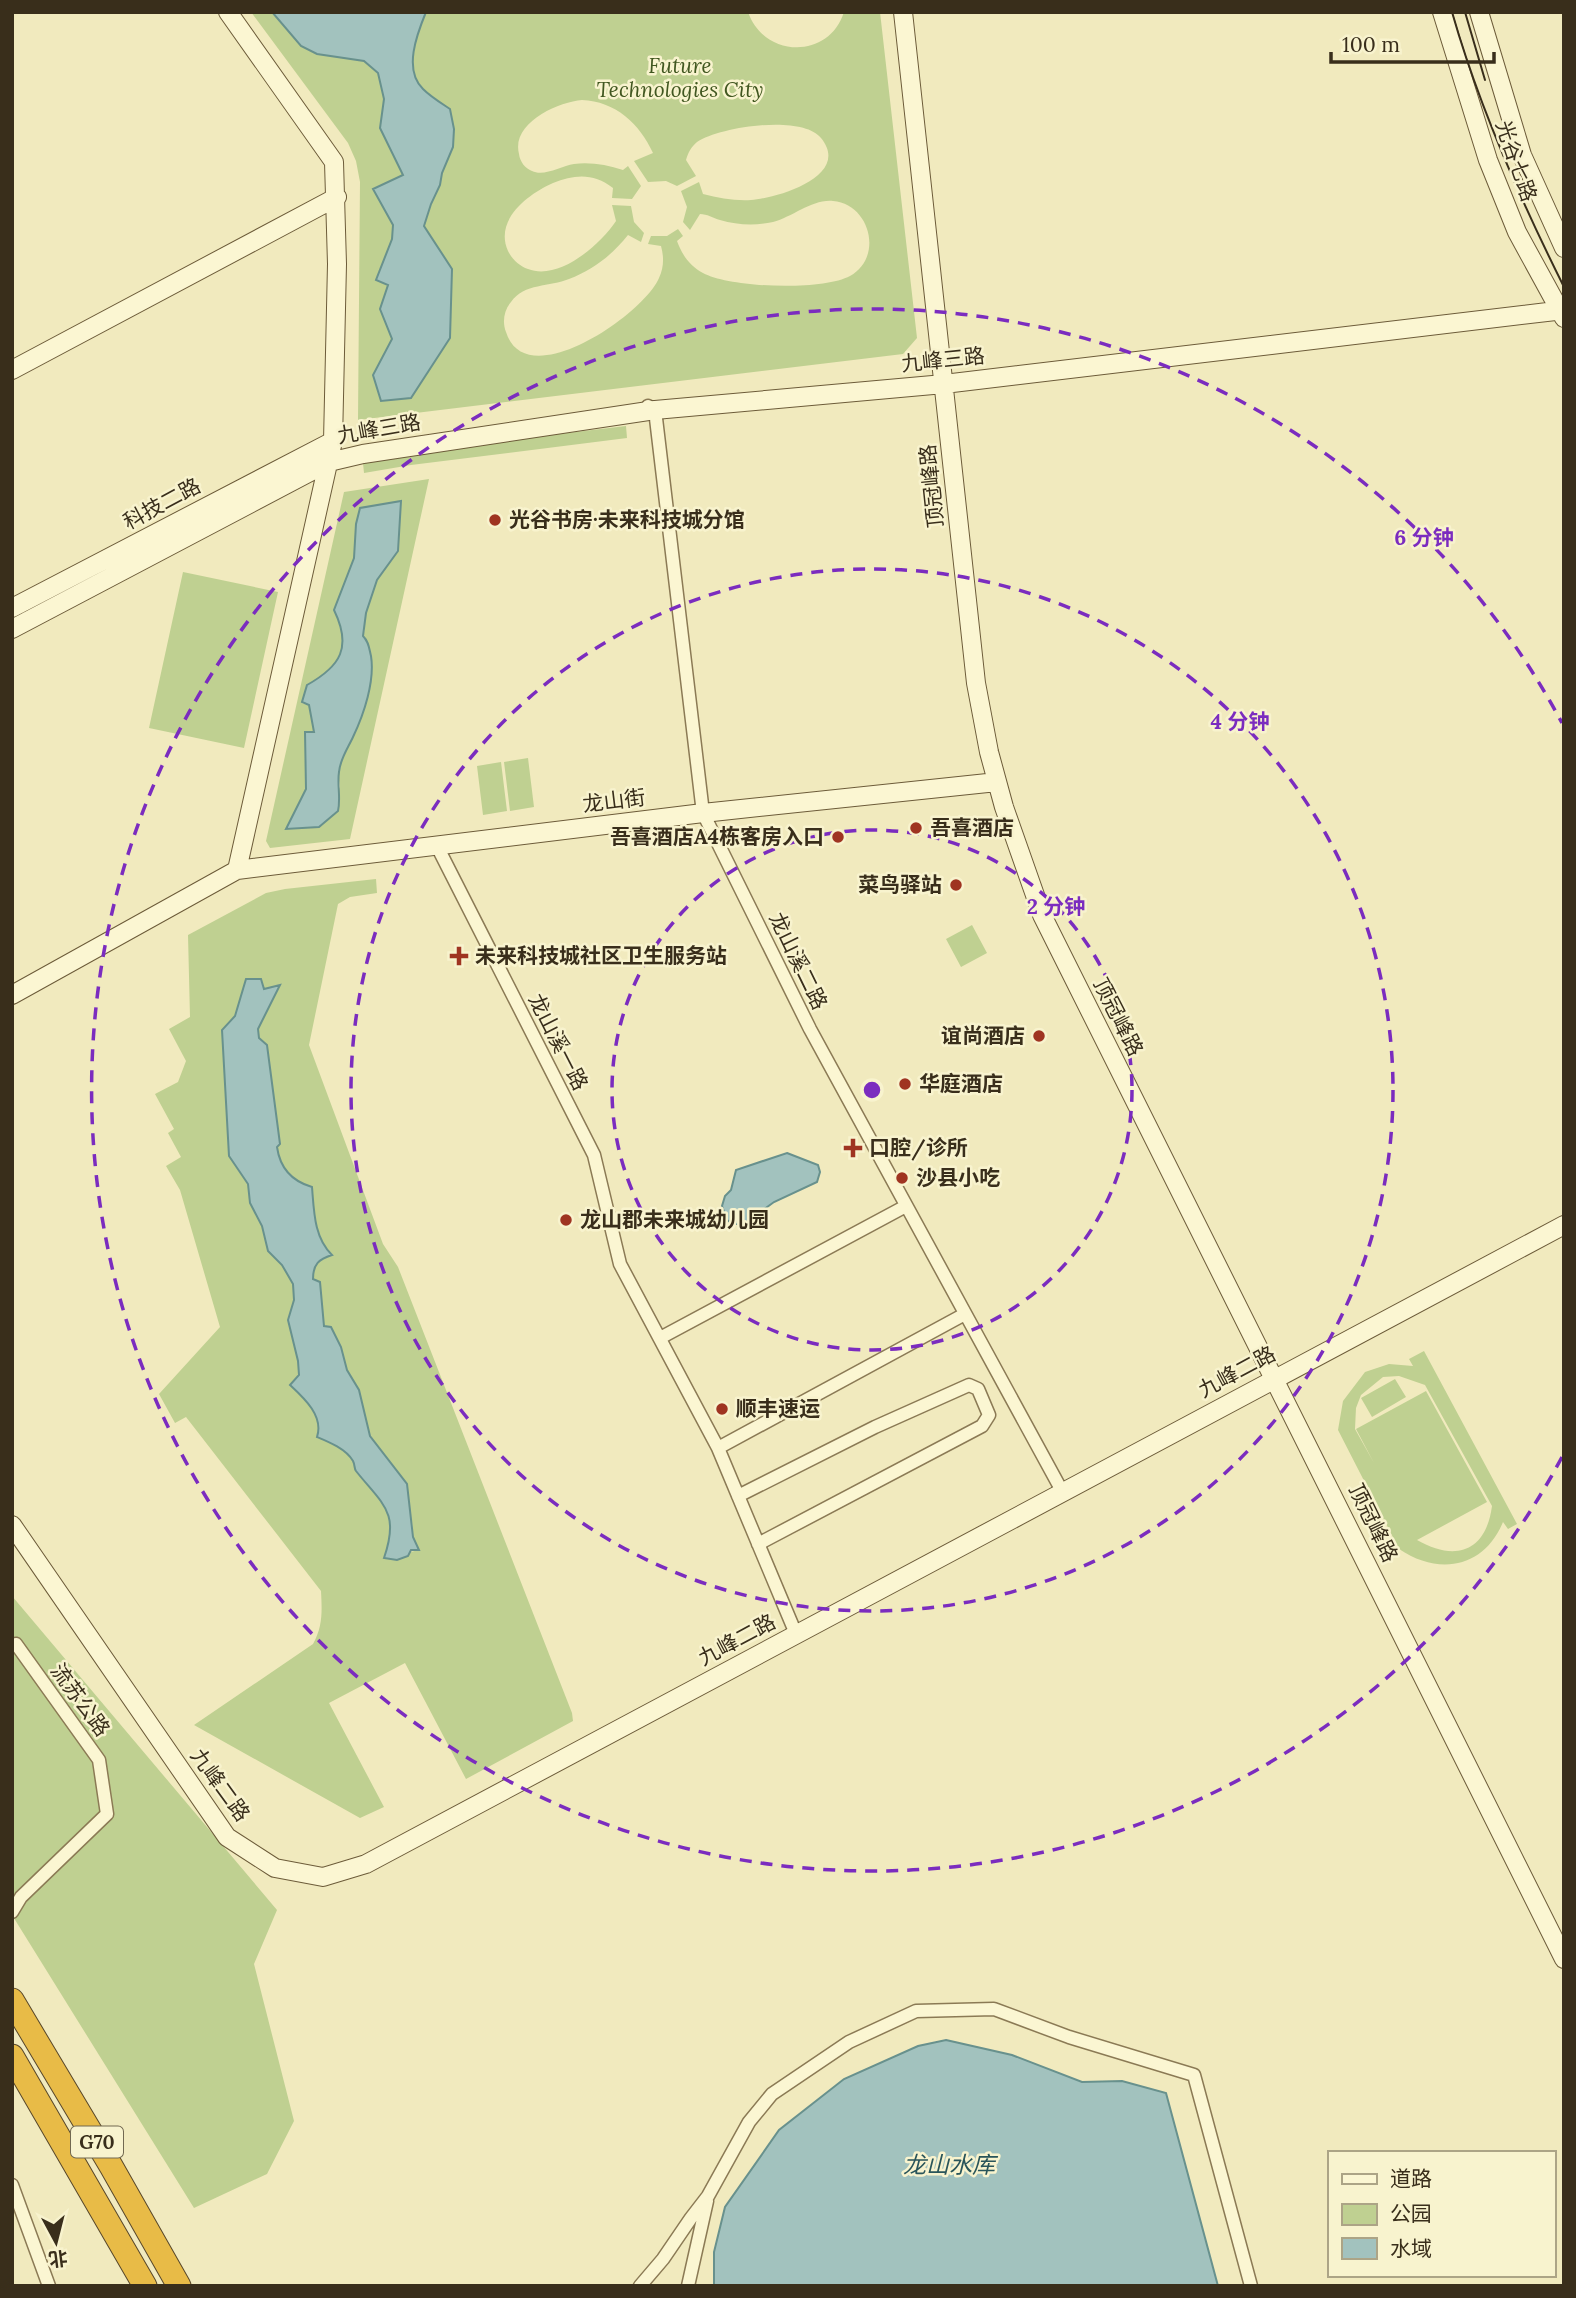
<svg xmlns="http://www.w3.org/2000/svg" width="1576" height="2298" font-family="Lora,'Noto Sans SC',serif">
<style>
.green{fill:#bfd091;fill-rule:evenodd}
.water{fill:#a2c2be;stroke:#68918d;stroke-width:2}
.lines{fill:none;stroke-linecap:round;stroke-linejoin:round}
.street-casing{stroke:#8b7a55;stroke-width:15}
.secondary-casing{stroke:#6c5b39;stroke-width:20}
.highway-casing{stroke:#58472a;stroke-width:25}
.street{stroke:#fbf6d2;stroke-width:12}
.secondary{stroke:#fbf6d2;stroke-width:18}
.highway{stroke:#e8bb47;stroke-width:23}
.tram{stroke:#392e1b;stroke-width:2}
.ring{fill:none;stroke:#7b2cbf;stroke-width:3.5;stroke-dasharray:12 9}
.poi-dot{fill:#9f3421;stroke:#f8f3ce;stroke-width:2.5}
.labels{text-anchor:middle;stroke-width:5;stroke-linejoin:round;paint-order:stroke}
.shield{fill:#f8f3ce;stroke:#726951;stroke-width:2}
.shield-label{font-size:19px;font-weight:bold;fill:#392e1b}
.park-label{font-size:21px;font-style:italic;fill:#415720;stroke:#f8f3ce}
.street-label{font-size:21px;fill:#392e1b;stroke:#f8f3ce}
.poi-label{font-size:21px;font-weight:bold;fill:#392e1b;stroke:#f8f3ce;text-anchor:start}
.water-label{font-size:23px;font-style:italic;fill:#29555a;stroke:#f8f3ce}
.centre{fill:#7b2cbf;stroke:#f8f3ce;stroke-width:3.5}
.ring-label{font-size:21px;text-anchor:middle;font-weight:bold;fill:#7b2cbf;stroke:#f8f3ce;stroke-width:5;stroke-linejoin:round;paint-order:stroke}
</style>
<rect width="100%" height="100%" fill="#f1eabe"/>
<!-- green -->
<path class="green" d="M251 12H272L302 46 317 54 364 61 378 74 384 98 380 128 403 175 374 189 393 225 392 239 376 280 388 285 381 309 392 339 373 375 411 398 450 338 436 245 424 226 431 204 440 185 442 173 453 147 454 129 450 109C441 103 431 97 423 89 403 70 417 34 426 12H748C764 58 829 60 844 12H880L917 338 903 354 358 420 360 182 356 161 348 143ZM582 100C615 101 640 124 653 153L634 161 648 182 666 181 677 186 696 176 686 160C688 153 691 147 697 142 720 127 802 114 821 138 852 176 777 198 751 200 735 201 719 198 703 194L699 182 681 191 687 207 683 222 690 230 700 214C707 214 713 218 720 220 737 225 755 226 773 222 793 217 812 199 833 201 870 204 884 257 850 276 822 291 731 288 703 273 690 266 682 255 677 241L683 236 678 229 667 236H651L648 244 661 246C664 257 664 267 659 278 644 314 526 396 506 332 502 322 504 310 511 302 524 283 550 287 569 279 593 270 612 255 628 235L641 242 644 233 634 222 631 206 612 205 616 221C600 245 559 281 528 269 519 266 512 259 508 251 494 220 528 194 553 183 575 174 594 173 613 188L612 198 632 199 641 186 628 166 623 170C607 165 591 162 574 164 561 166 544 177 532 171 525 168 520 162 519 154 511 123 558 102 582 100Z
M626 426 627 438 411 465 364 473 363 463 400 453Z
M429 479 350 839 270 848 266 841 344 492ZM400 501 398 551 377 580 366 613 354 735 344 754 338 774 340 787 319 827 287 829 306 789V732L314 733 309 705 302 703 307 685C341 666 352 647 334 610L354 558 356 524Z
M183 572 278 592 244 748 149 728Z
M528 758 534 807 510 811 504 762Z
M501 762 507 811 483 815 477 766Z
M376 879 377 893 350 897 338 904 309 1045 383 1244 398 1267 572 1713 573 1721 466 1779 405 1663 329 1703 384 1807 360 1818 194 1725 313 1644C323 1626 322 1611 321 1591L186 1417 175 1423 159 1394 220 1327 180 1190 166 1166 181 1157 168 1133 174 1129 155 1094 178 1082 186 1061 169 1029 190 1017 188 935 266 893 285 889ZM279 986 258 1029 259 1038 267 1045 280 1144 277 1147C280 1168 291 1181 312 1187 314 1210 314 1238 332 1254 319 1260 313 1264 313 1279L320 1283 324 1327H331L341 1347 347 1370 359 1390 370 1436 384 1456 412 1521 413 1537 419 1550 384 1558C400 1511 382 1505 356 1471 354 1468 355 1465 353 1461 346 1449 329 1442 317 1437 324 1415 304 1398 290 1385L299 1375 298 1361 288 1320 294 1300 293 1284 282 1265 268 1250 262 1226 250 1203 248 1184 229 1156 222 1030 235 1016Z
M972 925 987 953 961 967 946 939Z
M1424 1351 1517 1524 1508 1529 1503 1522C1484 1568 1439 1576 1399 1549L1338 1430 1343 1401 1365 1372 1389 1364 1413 1366 1409 1359ZM1399 1376 1425 1385 1492 1506C1486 1552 1455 1562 1417 1540L1487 1502 1426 1391 1356 1429 1374 1463 1355 1429 1356 1408 1361 1395 1383 1377Z
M1395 1379 1406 1397 1372 1417 1361 1398Z
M12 1596 277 1910 254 1964 294 2121 267 2174 194 2208 12 1915Z"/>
<!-- water -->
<path class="water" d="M272 12H426C417 34 403 70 423 89 431 97 441 103 450 109L454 129 453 147 442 173 440 185 431 204 424 226 452 269 450 338 411 398 381 401 373 375 392 339 380 309 388 285 376 280 392 239 393 225 373 189 403 175 380 128 384 99 378 73 364 61 317 54 301 46Z
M401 501 398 551 377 580 366 613 363 636C369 642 369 648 371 656 375 681 364 714 353 737 348 748 340 759 339 772 337 785 341 798 338 811L319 827 286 829 306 789 305 732H314L309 705 302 702 307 685C341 666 352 647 334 610L354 558 356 524 360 508Z
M246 979H261L264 989 280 985 258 1029 259 1038 267 1045 280 1144 277 1147C280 1168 291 1181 312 1187 314 1211 314 1238 332 1255 319 1259 313 1264 313 1279L320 1282 324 1326 331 1327 341 1347 347 1370 359 1390 370 1436 407 1484 413 1537 419 1550H411L408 1556 397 1560 384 1558C400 1512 383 1505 356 1471 354 1468 355 1465 353 1461 346 1449 329 1442 317 1437 324 1416 304 1398 290 1385L299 1375 298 1361 288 1320 294 1300 293 1284 282 1265 268 1251 262 1226 250 1203 248 1184 229 1156 222 1030 235 1016Z
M787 1153 818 1165 820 1172 817 1182 774 1202 744 1224H733L727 1220 722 1206 725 1196 731 1190 736 1170Z
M946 2040 1012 2055 1082 2082 1122 2081 1166 2093 1218 2286H714V2252L725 2207 779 2130 844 2079 918 2046Z"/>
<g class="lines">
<defs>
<path id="street" d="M648 406 655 410 703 813 810 1029 1062 1491
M437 846 594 1155 620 1264 718 1448 796 1634
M660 1338 906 1206
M718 1448 965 1314
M738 1496 875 1427 969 1385 978 1389 989 1415 982 1426 758 1544
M12 1912 21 1897 107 1814 99 1760 16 1644
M12 2185 49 2286
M640 2286 663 2259 691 2218 708 2196 749 2122 772 2094 849 2042 916 2011 994 2009 1069 2037 1194 2075 1251 2286
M688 2286 707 2201"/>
<path id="secondary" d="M228 12 334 162 337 264 333 441 237 870
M903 12 976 683 989 752 1004 807 1042 915 1564 1959
M1442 12 1488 160 1517 232 1564 318
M1479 12 1522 155 1564 248
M12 370 337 197
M12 608 333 441
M12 629 329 462 363 454 655 410 944 384 1564 310
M12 995 237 870 703 813 997 782
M12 1525 227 1837 275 1868 323 1877 366 1864 1564 1225"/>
<path id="highway" d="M12 2000 111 2166 179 2286
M12 2056 145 2286"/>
</defs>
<!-- street casing -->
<use href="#street" class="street-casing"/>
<!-- secondary casing -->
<use href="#secondary" class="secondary-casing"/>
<!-- highway casing -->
<use href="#highway" class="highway-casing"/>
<!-- street -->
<use href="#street" class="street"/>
<!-- secondary -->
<use href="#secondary" class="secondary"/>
<!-- highway -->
<use href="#highway" class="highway"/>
<!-- tram -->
<path class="tram" d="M1452 12C1479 107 1520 199 1564 287
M1465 12 1485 80"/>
</g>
<!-- distance rings -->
<g class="ring">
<circle cx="872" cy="1090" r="260"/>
<circle cx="872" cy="1090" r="521"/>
<path d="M1562 1457A781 781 0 1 1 1562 723"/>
</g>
<!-- markers -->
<g class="poi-dot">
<circle cx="495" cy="520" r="7"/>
<circle cx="916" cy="828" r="7"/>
<circle cx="838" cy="837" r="7"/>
<circle cx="956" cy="885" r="7"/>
<path d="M455.5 945.5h7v7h7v7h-7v7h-7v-7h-7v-7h7z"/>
<circle cx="1039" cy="1036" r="7"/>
<circle cx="905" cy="1084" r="7"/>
<path d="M849.5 1137.5h7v7h7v7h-7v7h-7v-7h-7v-7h7z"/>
<circle cx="902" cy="1178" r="7"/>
<circle cx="566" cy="1220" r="7"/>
<circle cx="722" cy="1409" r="7"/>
</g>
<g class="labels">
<!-- shield labels -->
<rect class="shield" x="71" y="2126.5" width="52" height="31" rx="5"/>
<g class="shield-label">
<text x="97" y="2149">G70</text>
</g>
<!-- park labels -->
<g class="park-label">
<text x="680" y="73">Future<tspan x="680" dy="24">Technologies City</tspan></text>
</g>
<!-- street labels -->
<g class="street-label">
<text transform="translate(1516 161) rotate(71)" y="7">光谷七路</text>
<text transform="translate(943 360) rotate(-6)" y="7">九峰三路</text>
<text transform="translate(379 429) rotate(-10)" y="7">九峰三路</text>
<text transform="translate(932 486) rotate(-96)" y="7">顶冠峰路</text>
<text transform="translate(162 504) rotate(-28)" y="7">科技二路</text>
<text transform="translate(614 801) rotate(-7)" y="7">龙山街</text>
<text transform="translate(798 961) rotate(64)" y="7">龙山溪二路</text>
<text transform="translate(1118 1017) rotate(63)" y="7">顶冠峰路</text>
<text transform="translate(558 1042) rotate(63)" y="7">龙山溪一路</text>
<text transform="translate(1237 1372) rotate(-28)" y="7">九峰二路</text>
<text transform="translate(1373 1523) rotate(64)" y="7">顶冠峰路</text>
<text transform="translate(737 1640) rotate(-28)" y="7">九峰二路</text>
<text transform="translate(80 1700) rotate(54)" y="7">流苏公路</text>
<text transform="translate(220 1785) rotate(54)" y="7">九峰二路</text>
</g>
<!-- poi labels -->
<g class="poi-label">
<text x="509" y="527">光谷书房·未来科技城分馆</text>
<text x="930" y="835">吾喜酒店</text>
<text x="824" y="844" text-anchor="end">吾喜酒店A4栋客房入口</text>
<text x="942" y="892" text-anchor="end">菜鸟驿站</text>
<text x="475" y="963">未来科技城社区卫生服务站</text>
<text x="1025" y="1043" text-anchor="end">谊尚酒店</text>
<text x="919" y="1091">华庭酒店</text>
<text x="869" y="1155">口腔/诊所</text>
<text x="916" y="1185">沙县小吃</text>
<text x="580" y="1227">龙山郡未来城幼儿园</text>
<text x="736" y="1416">顺丰速运</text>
</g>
<!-- water labels -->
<g class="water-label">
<text x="949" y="2173">龙山水库</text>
</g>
</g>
<circle cx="872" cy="1090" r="10" class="centre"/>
<g class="ring-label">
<text x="1424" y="545">6 分钟</text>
<text x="1240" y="729">4 分钟</text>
<text x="1056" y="914">2 分钟</text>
</g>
<!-- border -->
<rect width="1576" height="2298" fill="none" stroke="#392e1b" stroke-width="28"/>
<!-- legend -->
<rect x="1328" y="2151" width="228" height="126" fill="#f8f3ce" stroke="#aca486" stroke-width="2"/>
<rect x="1342" y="2174" width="35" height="10" fill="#fbf6d2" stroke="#aca486" stroke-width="2"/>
<text x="1390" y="2186" font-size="21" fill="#392e1b">道路</text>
<rect x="1342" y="2204" width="35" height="21" fill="#bfd091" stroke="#aca486" stroke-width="2"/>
<text x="1390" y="2221" font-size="21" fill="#392e1b">公园</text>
<rect x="1342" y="2238" width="35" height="21" fill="#a2c2be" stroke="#aca486" stroke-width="2"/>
<text x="1390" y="2256" font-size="21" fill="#392e1b">水域</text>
<!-- north arrow -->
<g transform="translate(56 2242) rotate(173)" stroke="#f8f3ce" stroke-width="5" paint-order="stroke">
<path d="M0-5L12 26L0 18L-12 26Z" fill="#392e1b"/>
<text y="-10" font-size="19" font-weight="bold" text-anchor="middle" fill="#392e1b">北</text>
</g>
<!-- scale -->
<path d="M1331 52v10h163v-10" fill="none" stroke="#392e1b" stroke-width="3.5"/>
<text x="1342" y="52" font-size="21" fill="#392e1b" stroke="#f8f3ce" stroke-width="5" paint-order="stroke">100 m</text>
</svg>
